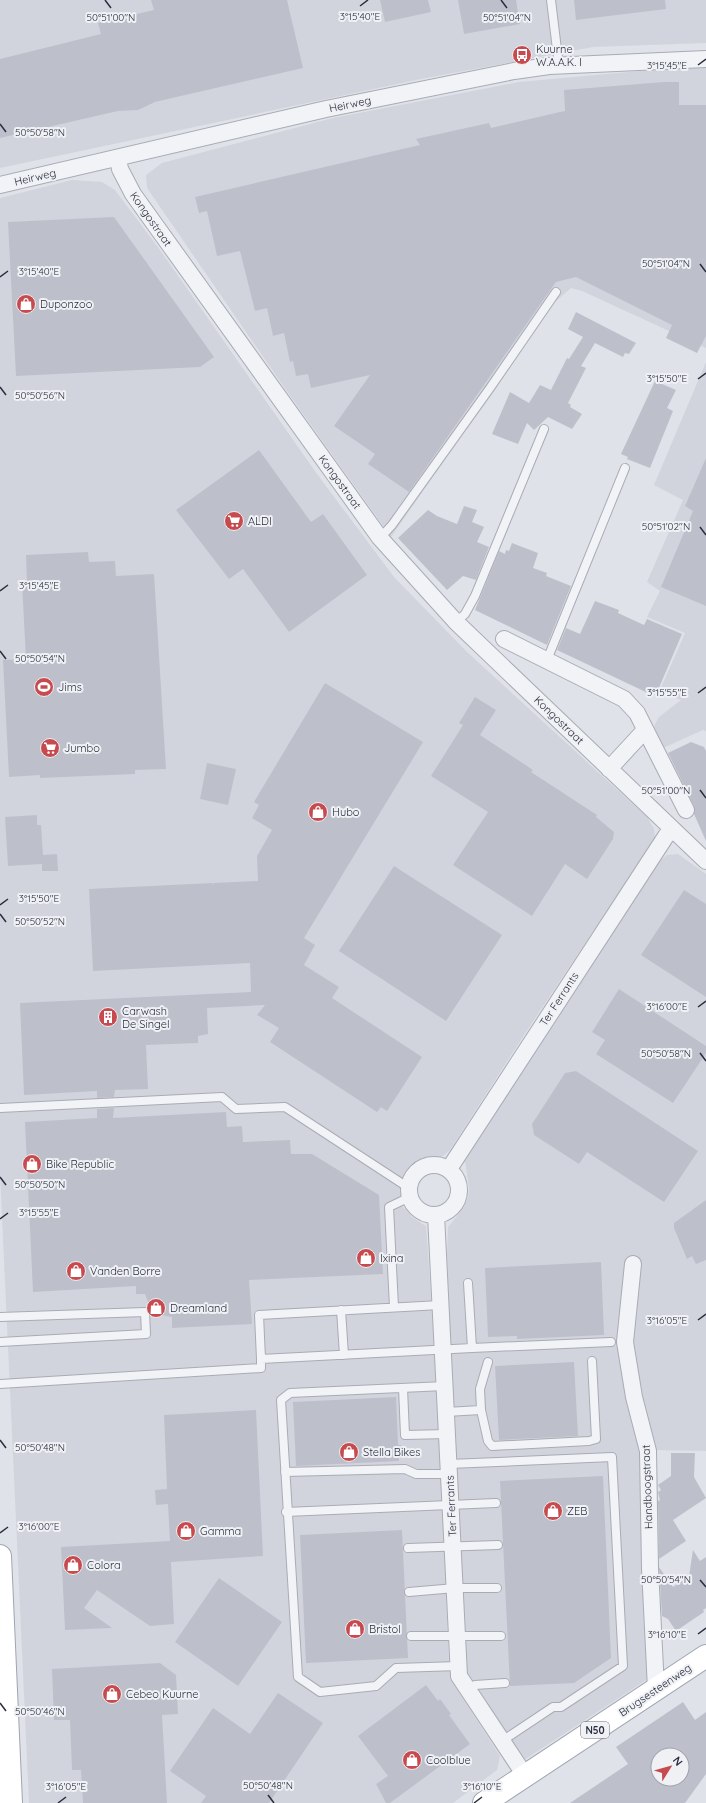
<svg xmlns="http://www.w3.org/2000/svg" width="706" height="1803" font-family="Quicksand,sans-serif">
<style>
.built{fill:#d2d4dd}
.building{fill:#bdc0ca;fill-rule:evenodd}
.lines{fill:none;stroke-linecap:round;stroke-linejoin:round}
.lane-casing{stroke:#a8acb5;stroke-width:10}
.street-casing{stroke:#a8acb5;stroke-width:18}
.primary-casing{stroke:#9fa5b3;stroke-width:24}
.lane{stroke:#f2f3f6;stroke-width:8}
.street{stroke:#f2f3f6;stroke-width:16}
.primary{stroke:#fff;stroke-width:22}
.ticks{fill:none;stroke:#292e3e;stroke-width:1.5}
.labels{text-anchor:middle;stroke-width:4;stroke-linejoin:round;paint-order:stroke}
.shield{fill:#eff1f5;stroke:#646875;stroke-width:1}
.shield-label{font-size:10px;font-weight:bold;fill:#292e3e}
.poi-label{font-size:11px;fill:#292e3e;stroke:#eff1f5;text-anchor:start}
.street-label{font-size:11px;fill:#292e3e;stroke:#eff1f5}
.ticks-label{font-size:10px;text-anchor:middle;fill:#292e3e;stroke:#eff1f5;stroke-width:4;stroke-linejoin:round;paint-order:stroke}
</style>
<rect width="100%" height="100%" fill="#dfe2e8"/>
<!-- built -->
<path class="built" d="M0 0H706V43L593 47 421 79 0 168Z
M673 68H706V348L582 291 571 288 555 302 391 537 286 390 147 188 146 175 162 163 333 118 519 82Z
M72 180 102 182 115 190 160 250 317 474 394 577 466 651 647 817 654 829 655 838 528 1029 450 1150 443 1156 419 1162 404 1175 401 1186 403 1207 413 1218 426 1226 437 1380 449 1664 455 1686 500 1756 497 1770 453 1803H29L0 1173V198Z
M706 362V731L703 730 663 748 654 726 659 717 681 700 659 692 685 633 647 617 660 591 647 582 683 500 654 485Z
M678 854 706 874V1451L656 1450 653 1560 660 1671 524 1760 466 1676 463 1662 447 1256 448 1227 462 1210 468 1198 469 1187 465 1161 658 862 667 855Z"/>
<!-- building -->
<path class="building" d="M151 0H287L303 68 155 102 138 110 118 111 0 138V59L101 34 98 23 154 10Z
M380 0H428L431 12 385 22Z
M458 0H516L520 24 464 34Z
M574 0H665L666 9 576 20Z
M664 82H679V105H706V336L697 353 666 338 672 325 576 277 556 282 409 492 368 464 375 454 334 426 370 375 311 388 308 374 296 376 293 361 290 362 284 333 273 336 267 308 255 311 240 251 217 256 207 211 199 213 195 197 420 145 416 139 489 123 491 128 560 112 565 111 564 90Z
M114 217 214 357 200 367 16 376 8 222Z
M576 312 636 343 629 354 625 353 623 357 595 343 581 366 586 368 568 403 571 405 570 407 582 414 572 429 548 417 534 430 527 423 518 444 492 434 510 392 529 403 540 385 551 390 567 358 569 359 583 337 568 329Z
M655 381 676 390 667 408 673 411 650 468 627 459 628 457 621 454Z
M259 450 311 522 323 514 367 575 289 632 243 569 229 579 176 510Z
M706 458V606L661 587 693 511 685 506Z
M464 506 477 510 472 522 484 527 477 542 489 547 476 580 463 576 447 590 398 538 428 510 437 516 457 524Z
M512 543 538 553 533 568 547 573 546 576 571 586 547 645 475 610 499 551 505 554 506 550 509 551Z
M88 552 89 562 115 561 116 576 154 574 166 769 135 770V774L40 778V775L9 777 3 660 26 659 22 583H27L26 555Z
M595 601 619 610 618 613 644 625 647 619 682 634 658 690 650 694 557 650 566 628 580 634Z
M325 683 423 742 304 938 315 945 304 965 339 987 332 998 422 1057 387 1111 381 1107 377 1112 270 1042 279 1028 257 1015 265 1005 207 1008 208 1034 198 1036V1043L146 1045 148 1089 115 1090 114 1097 97 1098V1091L24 1095 20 1003 251 992 250 963 93 971 89 889 212 883V885L213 883 258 881 257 856 272 830 252 818 259 805 254 802Z
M475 697 496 710 480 735 533 770 531 772 597 815 596 817 614 832 613 839 587 879 565 864 532 916 453 865 488 812 431 776 463 725 459 723Z
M691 742 704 747 706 751V841L694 814V806L668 753Z
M207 763 236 769 228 805 200 799Z
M37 815V825H41L43 855 57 854 58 871H42V864L8 866 5 817Z
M394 866 502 935 446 1021 339 951Z
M684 890 706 904V997L641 955Z
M619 989 706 1046V1053L673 1103 596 1054 605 1040 592 1032Z
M576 1071 698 1151 664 1202 587 1152 579 1164 534 1135 532 1124 565 1073Z
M114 1108 113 1118 226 1112 227 1127 242 1126 243 1142 290 1140 291 1154H312L379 1195 383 1274 249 1280 252 1324 172 1328V1317L155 1314 151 1310 145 1294H136V1286L33 1292 25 1122 97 1118V1109Z
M706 1200V1260L696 1264 692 1256 687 1259 674 1228V1223Z
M601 1262 604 1335 517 1339V1336L488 1337 485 1268Z
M574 1362 578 1436 499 1440 495 1366Z
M396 1397 398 1445H401L402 1458H399V1461L296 1466 293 1402Z
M256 1410 263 1556 171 1562 174 1624 150 1626 97 1590 84 1608 112 1628 65 1630 61 1547 170 1541 168 1504 156 1505 155 1490 167 1489 164 1415Z
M671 1453H695L694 1477 706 1498 673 1520 686 1541 659 1559 658 1501 660 1500 658 1492 661 1490 658 1485 671 1476Z
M603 1476 611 1658 574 1683 510 1686 500 1481Z
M402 1530 408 1658 306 1663 300 1535Z
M693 1550 700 1561 706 1557V1608L703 1610 704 1612 676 1631 668 1619 662 1616 659 1567 673 1587 689 1576Z
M219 1578 282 1622 238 1686 175 1642Z
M160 1663 176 1675 178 1714 162 1715 167 1803H83L81 1770H72L70 1720H54L52 1669Z
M426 1685 438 1701 440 1699 451 1714 449 1715 470 1744 390 1803H386L376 1784 388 1776 358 1736Z
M278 1693 323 1723 269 1803H201L206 1796 170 1771 213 1708 250 1734Z
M683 1702 695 1720 706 1712V1774L685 1803H570L628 1764 616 1747ZM658 1755H682V1779H658Z"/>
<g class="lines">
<defs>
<path id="lane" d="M551 0 559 66
M380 538 392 525 490 388 556 292
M456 622 465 614 475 596 544 429
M547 660 625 468
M0 1108 222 1097 236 1109 285 1107 409 1188
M440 1305 259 1315 261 1359 472 1348 468 1283
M394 1307 389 1207 410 1197
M341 1310 344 1355
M0 1317 145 1312 146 1334 0 1342
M472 1348 611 1342
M0 1384 261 1368V1359
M445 1386 290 1393 281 1400 298 1677 320 1692 376 1686 396 1668 459 1666
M403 1388 405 1435 447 1434
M481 1410 488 1441 492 1446 589 1441 596 1439 592 1361
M446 1412 481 1410 480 1389 488 1362
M449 1464 612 1457 623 1666 561 1707H553L502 1741
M285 1472 405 1469 416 1474H449
M286 1512 496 1503
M408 1548 498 1545
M409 1592 455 1588H497
M411 1636H501
M469 1691 475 1685 505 1683"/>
<path id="street" d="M118 158 120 169 133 194 380 538 456 622 706 861
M0 185 326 109 514 71 549 66 706 59
M504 639 624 699 637 713 686 810
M609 769 645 730
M409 1190a25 25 0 1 1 50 0a25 25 0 1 1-50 0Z
M449 1169 666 836 672 830
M436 1215 459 1676 526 1777
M633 1264 625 1342 634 1397 648 1451 650 1568 656 1689"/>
<path id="primary" d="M0 1556 11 1803
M484 1803 706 1656"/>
</defs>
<!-- lane casing -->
<use href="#lane" class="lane-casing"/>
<!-- street casing -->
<use href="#street" class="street-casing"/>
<!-- primary casing -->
<use href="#primary" class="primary-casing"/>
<!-- lane -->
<use href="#lane" class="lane"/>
<!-- street -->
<use href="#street" class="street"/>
<!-- primary -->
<use href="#primary" class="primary"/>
</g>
<!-- ticks -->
<path class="ticks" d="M105 0 111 8M501 0 507 8M360 6 368 0M698 65 706 59M0 124 6 132M700 264 706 272M0 277 8 271M698 379 706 373M0 387 6 395M700 527 706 535M0 591 8 585M0 651 6 659M698 693 706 687M700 790 706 798M0 905 8 899M0 914 6 922M698 1007 706 1001M700 1053 706 1061M0 1177 6 1185M0 1219 8 1213M698 1320 706 1314M0 1440 6 1448M0 1533 8 1527M700 1580 706 1587M698 1634 706 1628M0 1703 6 1711M268 1795 274 1803M58 1803 66 1797M474 1803 482 1797"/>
<!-- icons -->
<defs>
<symbol id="bus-disc" viewBox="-11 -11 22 22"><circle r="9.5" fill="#c74b4e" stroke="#eff1f5"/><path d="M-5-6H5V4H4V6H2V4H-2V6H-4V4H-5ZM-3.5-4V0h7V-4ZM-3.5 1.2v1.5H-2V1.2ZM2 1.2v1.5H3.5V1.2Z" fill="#fff"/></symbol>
<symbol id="shop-disc" viewBox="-11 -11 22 22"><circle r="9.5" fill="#c74b4e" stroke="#eff1f5"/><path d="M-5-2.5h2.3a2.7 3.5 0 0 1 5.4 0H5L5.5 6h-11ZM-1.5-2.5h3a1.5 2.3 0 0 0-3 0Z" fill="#fff"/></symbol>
<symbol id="supermarket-disc" viewBox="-11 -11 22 22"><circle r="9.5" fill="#c74b4e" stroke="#eff1f5"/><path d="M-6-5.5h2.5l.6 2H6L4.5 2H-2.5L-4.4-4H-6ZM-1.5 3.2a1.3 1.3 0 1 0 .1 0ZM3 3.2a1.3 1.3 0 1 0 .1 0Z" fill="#fff"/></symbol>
<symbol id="stadium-disc" viewBox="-11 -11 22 22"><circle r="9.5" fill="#c74b4e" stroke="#eff1f5"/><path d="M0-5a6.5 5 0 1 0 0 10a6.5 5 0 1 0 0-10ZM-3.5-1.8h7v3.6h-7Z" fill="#fff"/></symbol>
<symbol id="building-disc" viewBox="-11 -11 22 22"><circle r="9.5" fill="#c74b4e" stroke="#eff1f5"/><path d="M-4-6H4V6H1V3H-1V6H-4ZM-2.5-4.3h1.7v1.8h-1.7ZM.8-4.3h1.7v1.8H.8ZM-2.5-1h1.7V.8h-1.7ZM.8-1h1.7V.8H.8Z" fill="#fff"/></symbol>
</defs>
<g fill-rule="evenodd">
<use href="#bus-disc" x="511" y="44" width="22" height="22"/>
<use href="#shop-disc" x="15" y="293" width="22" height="22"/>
<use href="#supermarket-disc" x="223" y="510" width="22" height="22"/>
<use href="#stadium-disc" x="33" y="676" width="22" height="22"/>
<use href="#supermarket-disc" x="39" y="737" width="22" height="22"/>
<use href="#shop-disc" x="307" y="801" width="22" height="22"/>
<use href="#building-disc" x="97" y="1006" width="22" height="22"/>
<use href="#shop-disc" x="21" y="1153" width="22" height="22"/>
<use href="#shop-disc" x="355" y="1247" width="22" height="22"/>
<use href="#shop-disc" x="65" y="1260" width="22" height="22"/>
<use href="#shop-disc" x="145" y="1297" width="22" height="22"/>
<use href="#shop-disc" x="338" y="1441" width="22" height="22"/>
<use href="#shop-disc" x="542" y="1500" width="22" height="22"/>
<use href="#shop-disc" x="175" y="1520" width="22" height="22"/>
<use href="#shop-disc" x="62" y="1554" width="22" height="22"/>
<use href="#shop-disc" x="344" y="1618" width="22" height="22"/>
<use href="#shop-disc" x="101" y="1683" width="22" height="22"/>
<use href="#shop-disc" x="401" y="1749" width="22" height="22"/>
</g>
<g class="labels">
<!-- shield labels -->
<rect class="shield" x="581" y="1722" width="28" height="16" rx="3"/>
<g class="shield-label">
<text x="595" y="1734">N50</text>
</g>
<!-- poi labels -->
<g class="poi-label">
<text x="536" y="53">Kuurne<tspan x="536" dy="13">W.A.A.K. I</tspan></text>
<text x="40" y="308">Duponzoo</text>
<text x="248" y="525">ALDI</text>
<text x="58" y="691">Jims</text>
<text x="64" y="752">Jumbo</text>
<text x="332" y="816">Hubo</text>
<text x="122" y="1015">Carwash<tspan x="122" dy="13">De Singel</tspan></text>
<text x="46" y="1168">Bike Republic</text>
<text x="380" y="1262">Ixina</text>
<text x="90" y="1275">Vanden Borre</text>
<text x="170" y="1312">Dreamland</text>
<text x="363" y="1456">Stella Bikes</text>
<text x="567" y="1515">ZEB</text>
<text x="200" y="1535">Gamma</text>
<text x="87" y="1569">Colora</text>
<text x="369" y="1633">Bristol</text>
<text x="126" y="1698">Cebeo Kuurne</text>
<text x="426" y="1764">Coolblue</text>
</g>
<!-- street labels -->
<g class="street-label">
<text transform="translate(350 104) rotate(-12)" y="4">Heirweg</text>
<text transform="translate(35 177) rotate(-13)" y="4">Heirweg</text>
<text transform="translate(151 219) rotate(55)" y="4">Kongostraat</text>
<text transform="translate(340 482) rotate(54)" y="4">Kongostraat</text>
<text transform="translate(559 720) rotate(44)" y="4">Kongostraat</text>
<text transform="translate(559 999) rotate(-57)" y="4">Ter Ferrants</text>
<text transform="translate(647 1487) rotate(-92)" y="4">Handboogstraat</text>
<text transform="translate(451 1506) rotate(-93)" y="4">Ter Ferrants</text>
<text transform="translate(655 1690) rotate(-34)" y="4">Brugsesteenweg</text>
</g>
</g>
<g class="ticks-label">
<text x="360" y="20">3°15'40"E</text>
<text x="111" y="21">50°51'00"N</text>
<text x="507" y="21">50°51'04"N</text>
<text x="667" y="69">3°15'45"E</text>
<text x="40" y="136">50°50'58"N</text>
<text x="666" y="267">50°51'04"N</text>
<text x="39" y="275">3°15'40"E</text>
<text x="667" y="382">3°15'50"E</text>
<text x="40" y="399">50°50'56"N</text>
<text x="666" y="530">50°51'02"N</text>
<text x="39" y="589">3°15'45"E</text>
<text x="40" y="662">50°50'54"N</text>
<text x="667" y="696">3°15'55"E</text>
<text x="666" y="794">50°51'00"N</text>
<text x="39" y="902">3°15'50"E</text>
<text x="40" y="925">50°50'52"N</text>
<text x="667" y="1010">3°16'00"E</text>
<text x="666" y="1057">50°50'58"N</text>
<text x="40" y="1188">50°50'50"N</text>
<text x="39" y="1216">3°15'55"E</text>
<text x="667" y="1324">3°16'05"E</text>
<text x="40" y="1451">50°50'48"N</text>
<text x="39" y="1530">3°16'00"E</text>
<text x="666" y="1583">50°50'54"N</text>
<text x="667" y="1638">3°16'10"E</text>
<text x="40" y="1715">50°50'46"N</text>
<text x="268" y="1789">50°50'48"N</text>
<text x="66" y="1790">3°16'05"E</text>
<text x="482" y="1790">3°16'10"E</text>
</g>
<!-- north arrow -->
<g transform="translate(670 1767) rotate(53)"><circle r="19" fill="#eff1f5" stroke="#a0a3ac"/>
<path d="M0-3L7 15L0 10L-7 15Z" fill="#c74b4e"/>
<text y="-6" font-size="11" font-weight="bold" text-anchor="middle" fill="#292e3e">N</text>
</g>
</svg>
